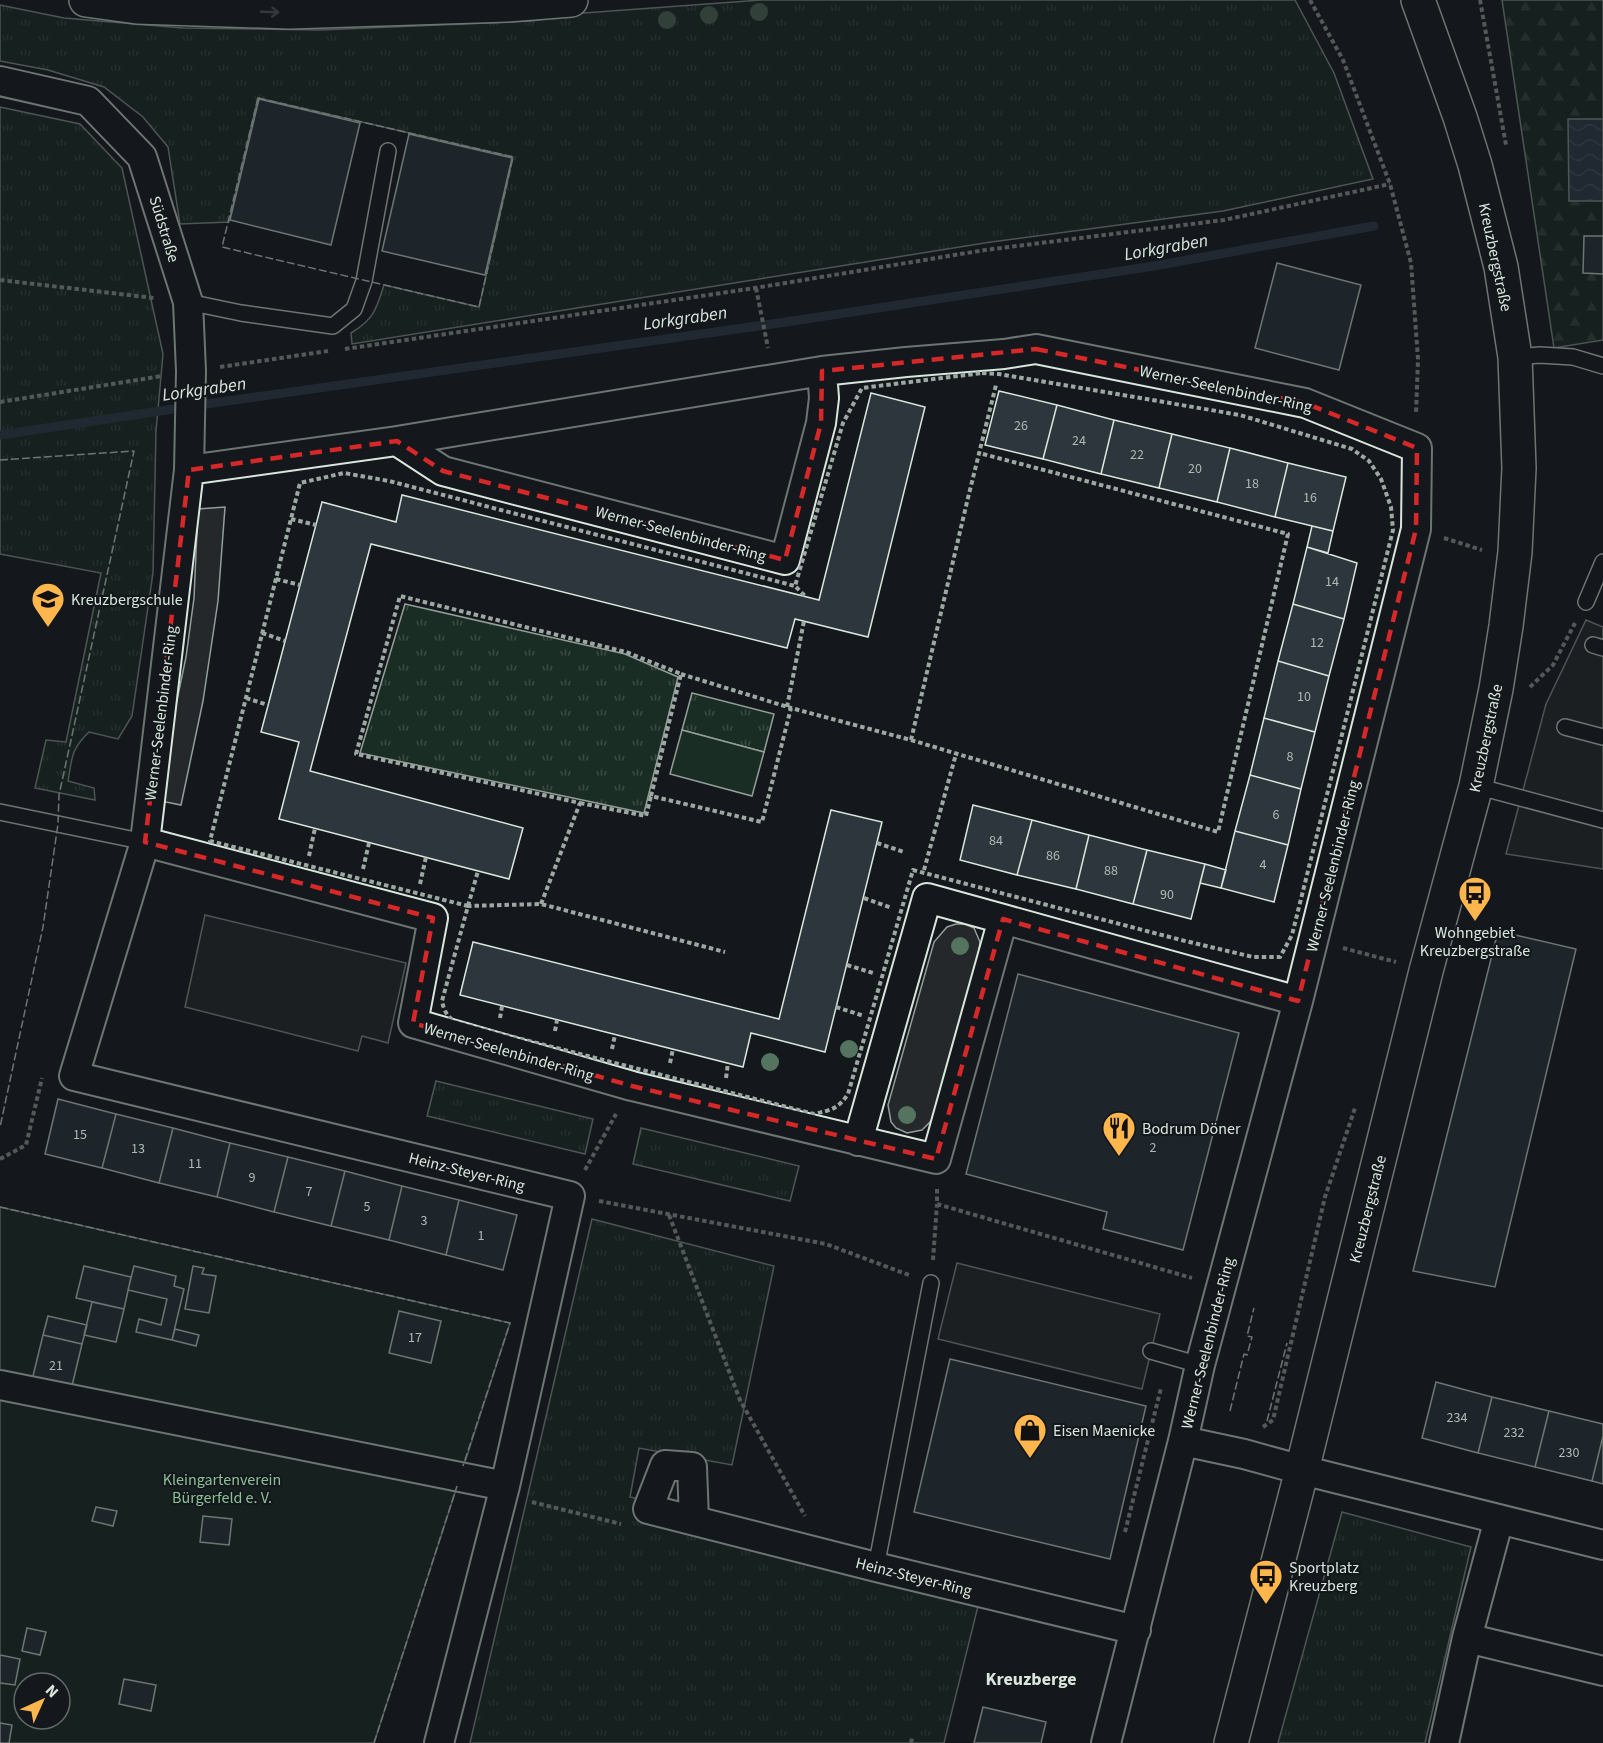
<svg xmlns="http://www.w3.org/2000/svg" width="1603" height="1743" font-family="'Source Sans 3',sans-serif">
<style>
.grass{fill:url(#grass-tufts);stroke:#939e99;stroke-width:1.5}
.forest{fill:url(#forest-firs);stroke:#939e99;stroke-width:1.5}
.green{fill:#1a2d24;stroke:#939e99;stroke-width:1.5;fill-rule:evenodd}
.parking{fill:#24282b;stroke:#939e99;stroke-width:1.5}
.water{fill:url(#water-waves);stroke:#939e99;stroke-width:1.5}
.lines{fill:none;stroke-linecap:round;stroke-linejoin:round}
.stream{stroke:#2f3f4d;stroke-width:9}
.building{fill:#2c363c;stroke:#d8e6dc;stroke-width:1.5}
.lane-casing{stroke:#d8e6dc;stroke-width:18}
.street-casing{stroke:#d8e6dc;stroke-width:32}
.secondary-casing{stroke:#d8e6dc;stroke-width:36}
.primary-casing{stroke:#d8e6dc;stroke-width:36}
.path{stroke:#9da8a2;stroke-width:4;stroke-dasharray:4.5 3;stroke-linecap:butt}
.lane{stroke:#14181c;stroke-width:15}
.street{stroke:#14181c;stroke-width:28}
.secondary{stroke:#14181c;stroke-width:33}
.primary{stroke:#14181c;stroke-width:33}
.fence{stroke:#d8e6dc;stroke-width:1.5;stroke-dasharray:8 3;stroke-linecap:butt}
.tree{fill:#55745f}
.oneway{stroke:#59605f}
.marked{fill:none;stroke:#d62828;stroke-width:4.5;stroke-dasharray:12 8;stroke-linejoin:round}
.labels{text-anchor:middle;stroke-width:4.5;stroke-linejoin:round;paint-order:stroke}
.number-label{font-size:14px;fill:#adbab4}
.street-label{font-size:16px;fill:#d8e6dc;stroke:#14181c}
.poi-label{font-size:16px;fill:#d8e6dc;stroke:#14181c;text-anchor:start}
.park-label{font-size:16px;fill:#8ac095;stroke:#14181c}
.water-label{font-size:18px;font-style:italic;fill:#d8e6dc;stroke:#14181c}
.neighbourhood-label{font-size:18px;font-weight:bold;fill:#d8e6dc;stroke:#14181c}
</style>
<defs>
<pattern id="grass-tufts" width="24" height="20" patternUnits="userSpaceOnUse" patternTransform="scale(1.5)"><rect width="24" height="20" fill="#1a2d24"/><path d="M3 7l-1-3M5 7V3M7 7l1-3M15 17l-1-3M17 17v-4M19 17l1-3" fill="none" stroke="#3b4b43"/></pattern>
<pattern id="forest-firs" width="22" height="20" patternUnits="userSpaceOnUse" patternTransform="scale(1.5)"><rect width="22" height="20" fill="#1a2d24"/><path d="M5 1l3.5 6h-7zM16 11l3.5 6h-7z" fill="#3b4b43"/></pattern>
<pattern id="water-waves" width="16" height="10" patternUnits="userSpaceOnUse" patternTransform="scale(1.5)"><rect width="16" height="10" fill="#2f3f4d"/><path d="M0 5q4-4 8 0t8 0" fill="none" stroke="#4c5b66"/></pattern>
</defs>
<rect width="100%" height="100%" fill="#14181c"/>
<!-- grass -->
<path class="grass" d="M761 0H1295L1334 73 1373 179 1223 211 991 242 352 344 351 333C374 319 376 310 384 285L479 307 513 157 258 98 229 222 180 224 168 147 143 117 104 87 48 70 0 61V5L64 18 183 28 320 30 532 21 584 13Z
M0 107 80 124 122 168 163 354 156 431 153 573 132 716 118 739 89 732C71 749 72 758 68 781L94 788 95 800 35 788 46 740 66 742 101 573 0 554Z
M405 604 625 654 678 677 644 813 360 753Z
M692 693 774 714 764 752 682 730Z
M436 1081 593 1119 585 1154 427 1116Z
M641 1128 799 1166 790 1201 633 1164Z
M592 1219 774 1266 732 1465 639 1448 630 1497 983 1586 944 1743H470Z
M1342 1512 1471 1547 1425 1743H1278Z"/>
<!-- forest -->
<path class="forest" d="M1502 0H1603V340L1554 348Z"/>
<!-- green -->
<path class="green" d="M682 730 764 752 752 796 670 774Z
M0 1207 510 1323 374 1743H0ZM24 1683H60V1719H24Z"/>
<!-- parking -->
<path class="parking" d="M225 507 218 601 203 701 181 805 156 800 186 657 194 598 198 509Z
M1586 620 1603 627V869L1506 854 1546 704Z
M205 915 406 963 388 1043 362 1036 358 1051 185 1007Z
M956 924H965L974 928 980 942 979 950 940 1105 935 1117 922 1130 907 1133 896 1128 891 1122 888 1105 934 942 947 927Z
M957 1263 1160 1314 1142 1389 938 1339Z"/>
<!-- water -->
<path class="water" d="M1568 119H1603V201H1569Z"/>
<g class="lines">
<!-- stream -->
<path class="stream" d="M0 435 227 401 786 322 1154 266 1374 226"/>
</g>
<!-- building -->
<path class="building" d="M259 99 360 123 331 245 230 220Z
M409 134 512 158 485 275 382 251Z
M1584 236H1603V274L1583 273Z
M1277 263 1361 285 1339 370 1255 348Z
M999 391 1057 405 1043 459 985 445Z
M871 393 925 407 868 637 795 619 787 648 371 544 310 771 523 828 509 879 279 819 299 742 261 732 322 502 396 522 402 495 819 600Z
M1057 405 1114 420 1101 474 1043 459Z
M1114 420 1172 434 1159 488 1101 474Z
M1172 434 1230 448 1217 502 1159 488Z
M1230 448 1288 463 1275 517 1217 502Z
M1288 463 1346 477 1333 531 1275 517Z
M1312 526 1333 531 1328 553 1307 547Z
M1307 547 1357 563 1344 619 1293 604Z
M1293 604 1344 619 1329 676 1278 661Z
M1278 661 1329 676 1315 732 1264 718Z
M1264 718 1315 732 1301 789 1250 775Z
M1250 775 1301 789 1288 845 1235 831Z
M973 805 1032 820 1017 875 960 860Z
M831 810 882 822 825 1052 751 1033 743 1067 460 995 473 942 779 1019Z
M1032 820 1089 835 1076 889 1017 875Z
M1235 831 1288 845 1274 902 1221 888Z
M1089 835 1147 850 1133 904 1076 889Z
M1147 850 1205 864 1191 919 1133 904Z
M1205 864 1226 870 1221 888 1200 883Z
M1498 931 1576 949 1495 1287 1413 1271Z
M1018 974 1239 1033 1183 1250 1103 1229 1107 1212 966 1174Z
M58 1099 116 1114 102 1168 45 1154Z
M116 1114 173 1128 159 1183 102 1168Z
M173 1128 230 1143 217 1197 159 1183Z
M230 1143 288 1157 274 1212 217 1197Z
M288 1157 345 1171 331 1226 274 1212Z
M345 1171 402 1186 389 1240 331 1226Z
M402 1186 459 1200 446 1255 389 1240Z
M459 1200 517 1215 503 1270 446 1255Z
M84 1266 131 1277 124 1309 76 1298Z
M134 1266 176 1276 174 1286 184 1289 172 1340 136 1332 139 1319 161 1325 167 1299 128 1290Z
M193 1266 204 1268 202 1274 216 1276 209 1313 185 1309Z
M92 1302 124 1309 116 1342 84 1335Z
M399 1311 441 1321 431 1363 389 1353Z
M48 1316 87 1325 82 1344 43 1335Z
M175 1329 199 1335 196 1346 172 1340Z
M43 1335 82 1344 71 1390 32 1380Z
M950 1359 1146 1406 1110 1559 914 1512Z
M1436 1382 1492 1397 1478 1453 1422 1438Z
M1492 1397 1549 1411 1535 1467 1478 1453Z
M1549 1411 1603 1424V1436L1592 1481 1535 1467Z
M1603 1436V1484L1592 1481Z
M96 1507 117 1511 113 1526 92 1521Z
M203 1516 232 1519 229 1545 200 1542Z
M27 1628 46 1632 40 1655 22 1651Z
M0 1655 20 1659 15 1685 0 1683Z
M124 1679 156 1685 151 1711 119 1704Z
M983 1707 1046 1722 1041 1743H974Z
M0 1723 12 1725 9 1743H0Z"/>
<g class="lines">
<defs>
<path id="lane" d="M188 302 241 313 333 326 354 309 364 281 388 151
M1515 357 1540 355 1573 357 1603 366
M1586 602 1603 562
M1593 645 1603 648
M1565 727 1603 737
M1476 786 1603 820
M0 812 145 842
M1151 1351 1200 1365
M876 1567 931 1283"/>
<path id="street" d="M0 81 88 101 142 157 188 302 191 371 189 470
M397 441 443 471 785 560 821 423 824 398 822 371
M145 842 433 918 413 1023 632 1086 936 1159 1003 919 1298 1001
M858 1141 927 898 1003 919
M0 1385 505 1486
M1183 1441 1244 1454 1302 1470 1603 1545
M694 1520 692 1467 665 1465 648 1509 876 1567 1136 1630
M1467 1638 1603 1671
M439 1743 505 1486 570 1196 74 1076 145 842 189 470 397 441 822 371 906 362 1004 354 1036 349 1305 403 1417 448 1416 529 1298 1001 1200 1365 1183 1441 1106 1743
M1444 1743 1467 1638 1499 1519"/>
<path id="secondary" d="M1231 1743 1302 1470 1426 971 1476 786 1496 689 1506 626 1515 552 1519 468 1515 357 1501 267 1475 165 1460 117 1418 0"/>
<path id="primary" d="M86 0 137 7 289 12 507 5 571 0"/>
</defs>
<!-- lane casing -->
<use href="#lane" class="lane-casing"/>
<!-- street casing -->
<use href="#street" class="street-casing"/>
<!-- secondary casing -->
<use href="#secondary" class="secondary-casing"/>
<!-- primary casing -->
<use href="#primary" class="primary-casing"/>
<!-- path -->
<path class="path" d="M1310 0 1343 60 1390 184 1411 263 1418 359 1416 414
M1480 0 1506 145
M0 280 154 298
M756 288 768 348
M345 349 755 288 985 250 1224 220 1390 184
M220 367 328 351
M982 373 999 374 1240 415 1352 449 1369 461 1381 479 1391 507 1393 530 1292 935 1280 957H1253L1181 940 913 870 848 1094C838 1109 831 1110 814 1114L455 1022C447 1016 444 1011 442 1001L468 906 210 841 300 483 344 473 389 481 795 586 843 423 862 388Z
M0 402 162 376
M291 519 316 525
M1444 538 1482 550
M276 579 300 585
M796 587 806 597
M262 633 285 641
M681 674 791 708
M1530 687 1553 665 1575 623
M246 698 268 705
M787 707 804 621
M911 740 1218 832 1288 534 979 453
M580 803 646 816 651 796
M877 843 904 852
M309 856 315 828
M363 869 369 843
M924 870 956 754
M420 884 426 857
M864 898 892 908
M541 904 580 803 356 754 400 596 626 652 681 674 651 796 762 822 791 708 911 740 967 502 996 385
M467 906 541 904 725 952
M468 906 478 871
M1343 948 1396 962
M847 965 873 973
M836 1007 864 1016
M500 1018 502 1006
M555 1031 557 1020
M612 1049 615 1035
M670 1063 673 1049
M726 1078 728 1063
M0 1159 26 1145 42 1078
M585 1170 616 1114
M937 1189V1204L1192 1278
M599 1201 826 1244 909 1275
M669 1215 740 1400 805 1516
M933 1260 937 1204
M1263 1427 1273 1420 1325 1197 1355 1108
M532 1502 621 1524
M1125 1532 1161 1388
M911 1743 912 1738"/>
<!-- lane -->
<use href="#lane" class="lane"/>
<!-- street -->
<use href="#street" class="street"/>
<!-- secondary -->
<use href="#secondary" class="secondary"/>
<!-- primary -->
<use href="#primary" class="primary"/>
<!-- fence -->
<path class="fence" d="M258 98 513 157 479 307 222 247Z
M0 460 134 451 59 795 58 824 43 927 0 1127
M0 1207 510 1323 463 1466
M1230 1411 1244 1354 1247 1355 1252 1337 1247 1336 1254 1308
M1267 1421 1287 1343
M374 1743 457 1486"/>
</g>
<!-- trees -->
<g class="tree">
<circle cx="759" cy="12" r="9"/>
<circle cx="709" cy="15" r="9"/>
<circle cx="667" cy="20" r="9"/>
<circle cx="960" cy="946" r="9"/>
<circle cx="849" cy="1049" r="9"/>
<circle cx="770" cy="1062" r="9"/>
<circle cx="907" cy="1115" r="9"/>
</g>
<!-- one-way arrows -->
<defs><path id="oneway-shaft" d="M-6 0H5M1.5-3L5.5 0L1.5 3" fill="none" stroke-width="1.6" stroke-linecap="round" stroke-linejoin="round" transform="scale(1.5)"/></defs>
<use class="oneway" href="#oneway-shaft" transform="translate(270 12) rotate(2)"/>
<!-- marked area -->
<path d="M0 0H1603V1743H0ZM1036 349 1305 403 1417 448 1416 529 1298 1001 1003 919 936 1159 632 1086 413 1023 433 918 145 842 189 470 397 441 443 471 785 560 821 423 822 371Z" fill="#14181c" fill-opacity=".55" fill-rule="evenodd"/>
<path class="marked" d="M1036 349 1305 403 1417 448 1416 529 1298 1001 1003 919 936 1159 632 1086 413 1023 433 918 145 842 189 470 397 441 443 471 785 560 821 423 822 371Z"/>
<!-- icons -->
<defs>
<symbol id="school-pin" viewBox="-11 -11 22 30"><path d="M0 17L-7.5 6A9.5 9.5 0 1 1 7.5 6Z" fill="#ffb74d" stroke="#14181c"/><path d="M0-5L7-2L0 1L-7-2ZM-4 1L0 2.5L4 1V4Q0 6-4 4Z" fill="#111"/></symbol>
<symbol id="bus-pin" viewBox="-11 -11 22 30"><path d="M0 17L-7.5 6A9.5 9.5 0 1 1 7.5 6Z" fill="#ffb74d" stroke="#14181c"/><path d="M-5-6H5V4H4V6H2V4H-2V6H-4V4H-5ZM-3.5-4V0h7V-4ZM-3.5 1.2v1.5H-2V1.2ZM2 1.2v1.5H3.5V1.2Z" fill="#111"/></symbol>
<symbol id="restaurant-pin" viewBox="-11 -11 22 30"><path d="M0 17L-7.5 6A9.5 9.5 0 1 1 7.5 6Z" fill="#ffb74d" stroke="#14181c"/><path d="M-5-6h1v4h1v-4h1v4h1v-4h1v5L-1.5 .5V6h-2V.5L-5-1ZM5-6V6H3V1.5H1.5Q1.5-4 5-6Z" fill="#111"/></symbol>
<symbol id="shop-pin" viewBox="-11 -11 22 30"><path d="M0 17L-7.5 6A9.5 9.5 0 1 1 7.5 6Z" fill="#ffb74d" stroke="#14181c"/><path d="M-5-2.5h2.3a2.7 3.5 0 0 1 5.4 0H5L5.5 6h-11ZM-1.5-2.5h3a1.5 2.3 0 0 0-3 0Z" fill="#111"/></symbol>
</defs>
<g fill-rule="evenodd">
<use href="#school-pin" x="29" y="580" width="38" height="52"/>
<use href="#bus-pin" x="1456" y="874" width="38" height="52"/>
<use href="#restaurant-pin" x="1100" y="1109" width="38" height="52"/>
<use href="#shop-pin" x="1011" y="1411" width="38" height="52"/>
<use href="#bus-pin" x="1247" y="1557" width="38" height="52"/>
</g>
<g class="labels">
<!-- number labels -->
<g class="number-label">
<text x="1021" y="430">26</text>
<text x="1079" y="445">24</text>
<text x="1137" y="459">22</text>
<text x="1195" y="473">20</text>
<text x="1252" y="488">18</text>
<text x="1310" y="502">16</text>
<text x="1332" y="586">14</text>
<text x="1317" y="647">12</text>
<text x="1304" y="701">10</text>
<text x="1290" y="761">8</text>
<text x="1276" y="819">6</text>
<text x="996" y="845">84</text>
<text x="1053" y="860">86</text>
<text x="1263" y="869">4</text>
<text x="1111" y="875">88</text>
<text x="1167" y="899">90</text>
<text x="80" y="1139">15</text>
<text x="1153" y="1152">2</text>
<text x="138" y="1153">13</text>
<text x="195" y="1168">11</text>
<text x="252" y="1182">9</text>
<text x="309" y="1196">7</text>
<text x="367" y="1211">5</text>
<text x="424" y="1225">3</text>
<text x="481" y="1240">1</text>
<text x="415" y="1342">17</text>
<text x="56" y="1370">21</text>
<text x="1457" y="1422">234</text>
<text x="1514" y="1437">232</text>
<text x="1569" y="1457">230</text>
</g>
<!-- street labels -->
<g class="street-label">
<text transform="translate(165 229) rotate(73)" y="6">Südstraße</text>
<text transform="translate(1496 257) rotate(78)" y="6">Kreuzbergstraße</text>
<text transform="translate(1226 388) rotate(12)" y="6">Werner-Seelenbinder-Ring</text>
<text transform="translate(681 533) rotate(15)" y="6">Werner-Seelenbinder-Ring</text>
<text transform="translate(160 713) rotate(-83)" y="6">Werner-Seelenbinder-Ring</text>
<text transform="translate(1485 738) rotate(-78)" y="6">Kreuzbergstraße</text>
<text transform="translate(1332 866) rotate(-76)" y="6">Werner-Seelenbinder-Ring</text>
<text transform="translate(509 1051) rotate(16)" y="6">Werner-Seelenbinder-Ring</text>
<text transform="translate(467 1171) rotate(14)" y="6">Heinz-Steyer-Ring</text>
<text transform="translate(1367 1209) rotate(-76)" y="6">Kreuzbergstraße</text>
<text transform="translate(1207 1343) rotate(-76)" y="6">Werner-Seelenbinder-Ring</text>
<text transform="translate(914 1576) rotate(14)" y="6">Heinz-Steyer-Ring</text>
</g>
<!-- poi labels -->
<g class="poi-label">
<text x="71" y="605">Kreuzbergschule</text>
<text x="1475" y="938" text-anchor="middle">Wohngebiet<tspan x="1475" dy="18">Kreuzbergstraße</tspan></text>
<text x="1142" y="1134">Bodrum Döner</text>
<text x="1053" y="1436">Eisen Maenicke</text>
<text x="1289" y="1573">Sportplatz<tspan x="1289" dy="18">Kreuzberg</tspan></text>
</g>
<!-- park labels -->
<g class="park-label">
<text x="222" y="1485">Kleingartenverein<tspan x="222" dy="18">Bürgerfeld e. V.</tspan></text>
</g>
<!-- water labels -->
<g class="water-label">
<text transform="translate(1166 247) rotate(-10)" y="6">Lorkgraben</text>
<text transform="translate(685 318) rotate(-8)" y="6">Lorkgraben</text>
<text transform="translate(204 389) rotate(-8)" y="6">Lorkgraben</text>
</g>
<!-- neighbourhood labels -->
<g class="neighbourhood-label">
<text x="1031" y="1685">Kreuzberge</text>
</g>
</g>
<!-- north arrow -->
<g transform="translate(42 1701) rotate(45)"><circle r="28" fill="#14181c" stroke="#626a69" stroke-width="1.5"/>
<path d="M0-4.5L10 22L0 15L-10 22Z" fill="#ffb74d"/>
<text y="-9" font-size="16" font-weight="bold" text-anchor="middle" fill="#d8e6dc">N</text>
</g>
</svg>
